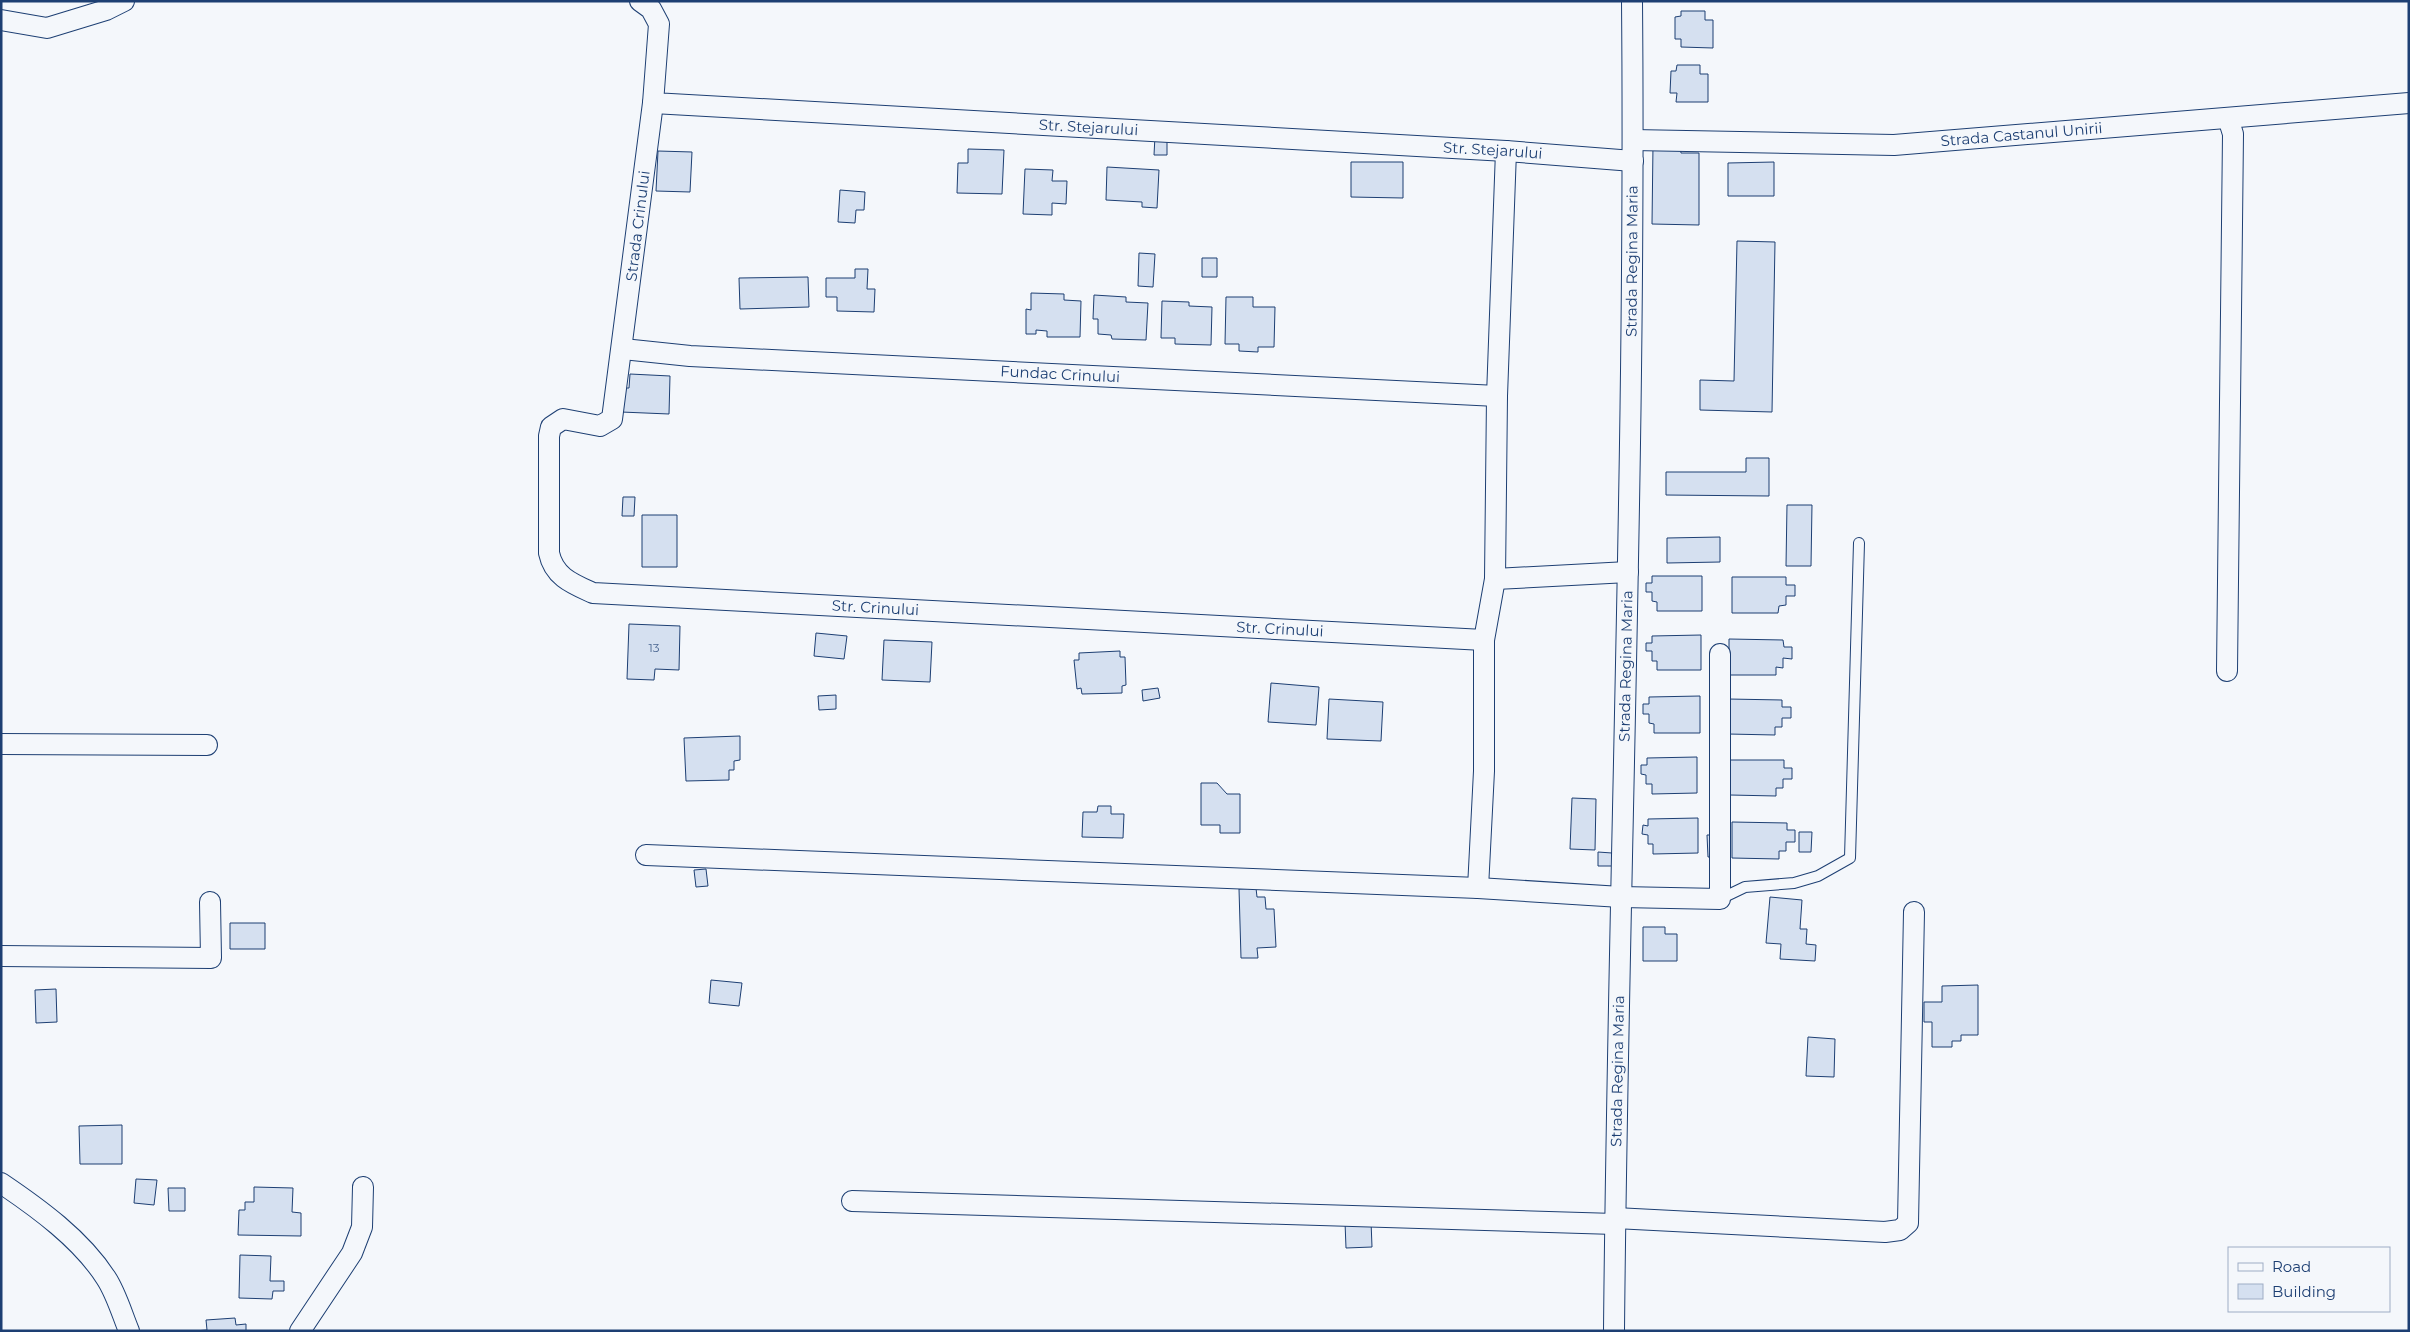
<svg xmlns="http://www.w3.org/2000/svg" width="2410" height="1332" font-family="Montserrat,sans-serif">
<style>
.building{fill:#d5e0f0;stroke:#1d3f73}
.lines{fill:none;stroke-linecap:round;stroke-linejoin:round}
.lane-casing{stroke:#1d3f73;stroke-width:12}
.street-casing{stroke:#1d3f73;stroke-width:22}
.lane{stroke:#f4f7fb;stroke-width:10}
.street{stroke:#f4f7fb;stroke-width:20}
.labels{text-anchor:middle;stroke-width:4;stroke-linejoin:round;paint-order:stroke}
.number-label{font-size:12px;fill:#4b6792}
.street-label{font-size:15px;fill:#1d3f73;stroke:#f4f7fb}
</style>
<rect width="100%" height="100%" fill="#f4f7fb"/>
<!-- building -->
<path class="building" d="M1681 11H1705V20H1713V48L1681 47V39H1675V17L1681 16Z
M1677 65H1700V74H1708V102H1676L1677 93H1670L1671 71H1676Z
M1155 136H1167V155H1154Z
M1653 145H1680L1681 153H1699V225L1652 224Z
M968 149 1004 150 1002 194 957 193 958 163H968Z
M658 151 692 152 690 192 656 191Z
M1351 162H1403V198L1351 197Z
M1774 162V196H1728V163Z
M1107 167 1159 170 1157 208 1142 207V202L1106 200Z
M1025 169 1053 170 1052 181H1067L1066 204 1052 203V215L1023 214Z
M840 190 865 192 864 210H856L855 223 838 222Z
M1737 241 1775 242 1772 412 1700 410V380L1734 381Z
M1139 253 1155 254 1153 287 1138 286Z
M1202 258H1217V277H1202Z
M855 269H868L867 289H875L874 312 837 311V297H826V278H855Z
M808 277 809 307 740 309 739 278Z
M1031 293 1064 294V300L1081 301 1080 337H1047V331L1036 330V334H1026V309L1031 310Z
M1094 295 1126 297V302L1148 303 1146 340 1112 339 1111 335 1098 334V319H1093Z
M1226 297H1253V307H1275L1274 347H1258V352L1239 351V344H1225Z
M1162 301 1189 302V306L1212 307 1211 345 1175 344V338H1161Z
M630 374 670 376 669 414 621 412 622 388H629Z
M1746 458H1769V496L1666 495V472H1746Z
M623 497H635L634 516H622Z
M1787 505H1812L1811 566H1786Z
M642 515H677V567H642Z
M1720 537V562L1667 563V538Z
M1652 576H1702V611H1657V602L1652 601V592H1646V583H1652Z
M1732 577H1786V585H1795V596H1786V605L1779 606 1778 613H1732Z
M629 624 680 626 679 670 655 669 654 680 627 679Z
M816 633 847 636 844 659 814 656Z
M1701 635V670H1657V661H1652V651H1646V643H1652V636Z
M1729 639 1783 640 1784 647H1792V659L1783 658V668L1776 667V675H1729Z
M884 640 932 642 930 682 882 680Z
M1120 651V657H1125L1126 685 1122 686V693L1082 694 1081 688 1077 689 1074 660H1079V653Z
M1271 683 1319 687 1316 725 1268 722Z
M1158 688 1160 698 1143 701 1142 690Z
M836 695V709L819 710 818 696Z
M1700 696V733H1654V724L1649 723V714H1643V704H1649V697Z
M1329 699 1383 702 1381 741 1327 739Z
M1728 699 1782 700V707H1791V718H1782V727H1775V735L1728 734Z
M740 736V760L734 761V770H729V780L686 781 684 738Z
M1697 757V793L1652 794V784H1646V775L1641 774V765H1647V758Z
M1730 760H1784V768H1792V779H1783V788H1776V796L1730 795Z
M1201 783H1217L1227 794H1240V833H1220V825H1201Z
M1572 798 1596 799 1595 850 1570 849Z
M1098 806H1111V814H1124L1123 838 1082 837 1083 812H1097Z
M1698 818V853L1653 854V844H1648V835L1642 834 1643 825 1648 826V819Z
M1732 822 1787 823V830H1795V842H1786V851H1779V859L1732 858Z
M1799 832H1812L1811 852H1799Z
M1707 835H1719L1720 857H1708Z
M1598 852 1612 853V866H1598Z
M706 869 708 886 696 887 694 870Z
M1256 888 1257 897H1265L1266 909H1274L1276 947 1257 948 1258 958H1241L1239 889Z
M1770 897 1802 900 1800 929H1807L1806 944 1816 945 1815 961 1780 959 1781 944 1766 943Z
M230 923H265V949H230Z
M1643 927H1665V934H1677V961H1643Z
M711 980 742 983 739 1006 709 1003Z
M1978 985V1035H1961V1041H1952V1047H1932V1022H1924V1002H1942V986Z
M56 989 57 1022 36 1023 35 990Z
M1808 1037 1835 1039 1834 1077 1806 1076Z
M122 1125V1164H80L79 1126Z
M136 1179 157 1180 154 1205 134 1203Z
M254 1187 293 1188 292 1212 301 1213V1236L238 1235 239 1210H245V1202H254Z
M168 1188H185V1211H169Z
M1371 1221 1372 1247 1346 1248 1345 1222Z
M240 1255 271 1256 270 1281H284V1291H273L272 1299 239 1298Z
M235 1318 236 1325 246 1324V1331H194L207 1330 206 1320Z"/>
<g class="lines">
<defs>
<path id="lane" d="M1720 899 1745 887 1794 883 1818 876 1850 858 1859 543"/>
<g id="street">
<path id="s1" d="M640 1 651 9 659 24 653 103 1506 151 1633 161"/>
<path d="M1 20 47 28 106 10 124 1"/>
<path id="s2" d="M653 103 612 419 600 426 563 419 551 427 549 436V553C554 577 573 584 593 593L1484 640"/>
<path id="s3" d="M1633 140 1894 145 2409 103"/>
<path id="s4" d="M623 349 690 356 1497 396"/>
<path d="M1495 579 1628 572"/>
<path d="M2227 671 2233 134 2228 118"/>
<path d="M1 744 207 745"/>
<path d="M646 855 1478 888 1621 897 1720 899V654"/>
<path d="M1478 888 1484 771V640L1495 579 1497 396 1506 151"/>
<path d="M1 956 211 958 210 902"/>
<path d="M1 1183C38 1208 81 1239 106 1278 116 1293 122 1314 129 1331"/>
<path d="M852 1201 1615 1224"/>
<path d="M1615 1218 1885 1232 1900 1230 1908 1223 1914 912"/>
<path d="M300 1331 352 1253 362 1227 363 1187"/>
<path id="s5" d="M1614 1331C1618 888 1636 444 1632 1"/>
</g>
</defs>
<!-- lane casing -->
<use href="#lane" class="lane-casing"/>
<!-- street casing -->
<use href="#street" class="street-casing"/>
<!-- lane -->
<use href="#lane" class="lane"/>
<!-- street -->
<use href="#street" class="street"/>
</g>
<g class="labels">
<!-- number labels -->
<g class="number-label">
<text x="654" y="652">13</text>
</g>
<!-- street labels -->
<g class="street-label">
<text dy="5" stroke="none"><textPath href="#s1" startOffset="546">Str. Stejarului</textPath></text>
<text dy="5" stroke="none"><textPath href="#s3" startOffset="389">Strada Castanul Unirii</textPath></text>
<text dy="5" stroke="none"><textPath href="#s1" startOffset="951">Str. Stejarului</textPath></text>
<text transform="translate(638 226) rotate(-83)" y="5">Strada Crinului</text>
<text dy="5" stroke="none"><textPath href="#s5" startOffset="1070">Strada Regina Maria</textPath></text>
<text dy="5" stroke="none"><textPath href="#s4" startOffset="438">Fundac Crinului</textPath></text>
<text dy="5" stroke="none"><textPath href="#s2" startOffset="856">Str. Crinului</textPath></text>
<text dy="5" stroke="none"><textPath href="#s2" startOffset="1261">Str. Crinului</textPath></text>
<text dy="5" stroke="none"><textPath href="#s5" startOffset="665">Strada Regina Maria</textPath></text>
<text dy="5" stroke="none"><textPath href="#s5" startOffset="260">Strada Regina Maria</textPath></text>
</g>
</g>
<!-- border -->
<rect width="2410" height="1332" fill="none" stroke="#1d3f73" stroke-width="5"/>
<!-- legend -->
<rect x="2228" y="1247" width="162" height="65" fill="#f4f7fb" stroke="#9eadc5"/>
<rect x="2238" y="1263" width="25" height="8" fill="#f4f7fb" stroke="#9eadc5"/>
<text x="2272" y="1272" font-size="15" fill="#1d3f73">Road</text>
<rect x="2238" y="1284" width="25" height="15" fill="#d5e0f0" stroke="#9eadc5"/>
<text x="2272" y="1297" font-size="15" fill="#1d3f73">Building</text>
</svg>
